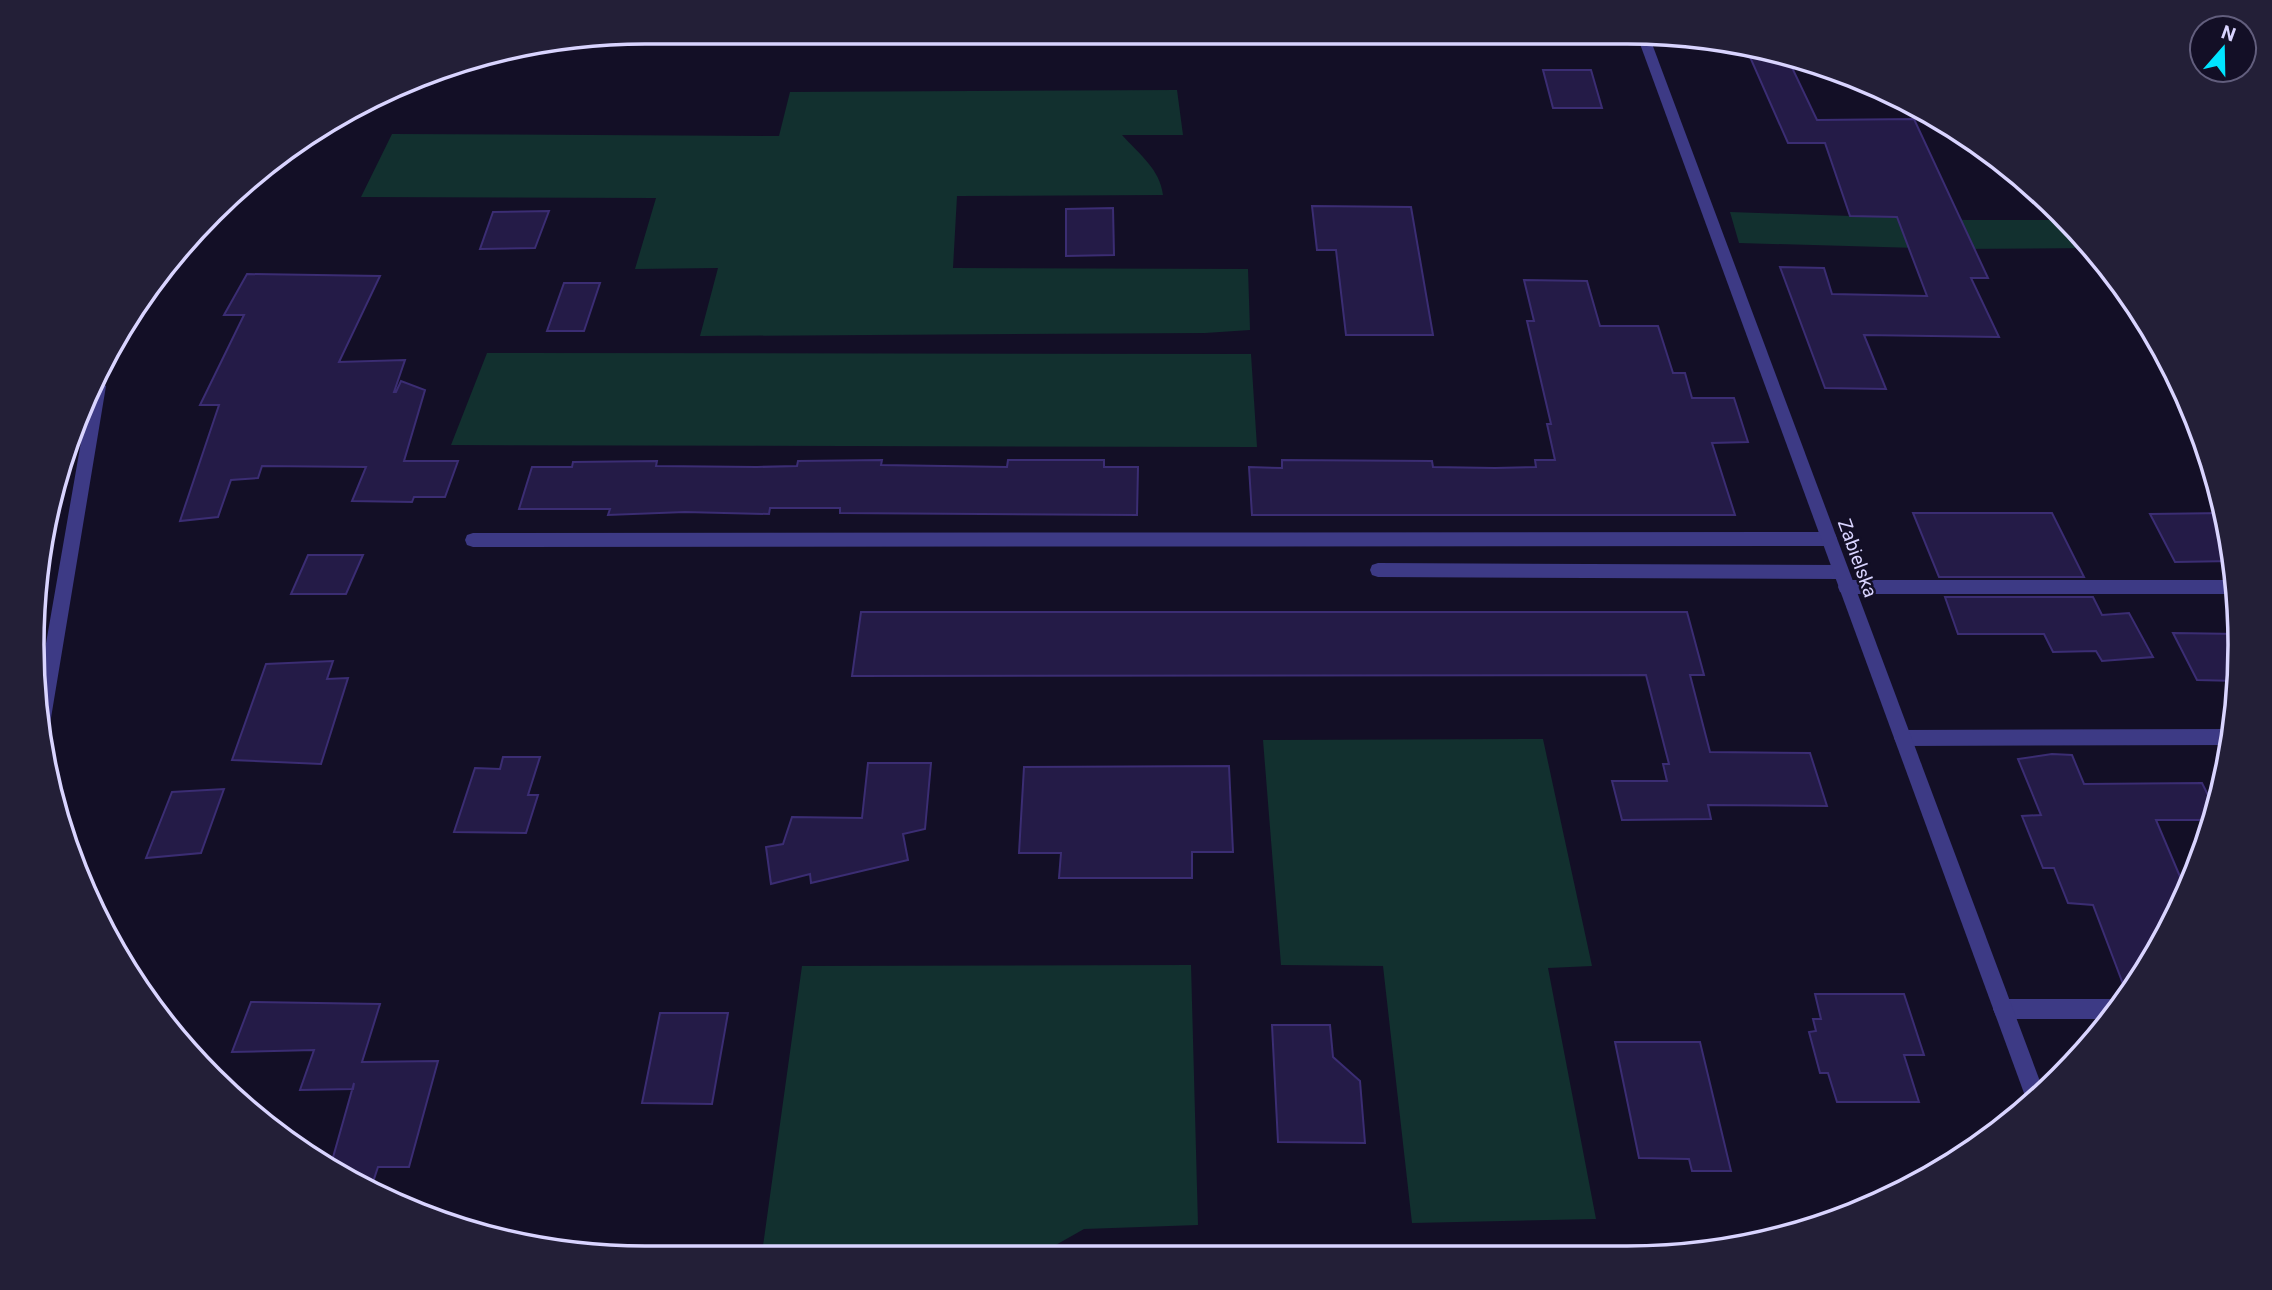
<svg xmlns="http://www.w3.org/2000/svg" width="2272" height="1290" font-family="Roboto,sans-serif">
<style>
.green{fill:#12302f}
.building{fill:#241b47;stroke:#3b2d73;stroke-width:2}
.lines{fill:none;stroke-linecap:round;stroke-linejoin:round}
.service{fill:#3d3a85;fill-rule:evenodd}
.minor{fill:#3d3a85;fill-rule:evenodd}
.labels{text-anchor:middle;stroke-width:5;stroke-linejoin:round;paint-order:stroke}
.street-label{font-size:19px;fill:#d9d4ff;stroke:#130f26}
.rim{fill:none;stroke:#d9d4ff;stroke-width:3.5}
</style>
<rect width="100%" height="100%" fill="#130f26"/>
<!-- green -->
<path class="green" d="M1177 90 1183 135H1122C1139 154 1160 169 1163 195L957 196 953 268 1248 269 1250 330 1205 333 700 336 718 268 635 269 656 198 361 197 392 134 779 136 790 92Z
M1730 212 1968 220H2068L2091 248 1952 249 1739 243Z
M487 353 1251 354 1257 447 451 445Z
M1543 739 1592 966 1548 968 1596 1219 1412 1223 1383 966 1281 965 1263 740Z
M1191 965 1198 1225 1084 1229 1054 1246H763L802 966Z"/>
<!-- building -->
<path class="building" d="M1746 48 1787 57 1817 120 1914 119 1988 278H1971L1999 337 1864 335 1886 389 1825 388 1780 267 1824 268 1832 294 1927 296 1897 217 1850 216 1825 143H1788Z
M1543 70H1591L1602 108H1553Z
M1312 206 1411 207 1433 335H1346L1336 250H1317Z
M1113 208 1114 255 1066 256V209Z
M549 211 535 248 480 249 493 212Z
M247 274 380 276 339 362 405 360 394 392H396L401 381 425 390 404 461H458L445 497H414L412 502 352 501 366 467 262 466 258 478 231 480 218 517 180 521 219 405H200L244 315H224Z
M1524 280 1587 281 1600 326H1658L1673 373H1685L1692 398H1734L1748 442 1712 443 1735 515H1252L1249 467 1282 468V460L1432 461 1433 467 1495 468 1536 467 1535 460H1555L1547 424H1551L1527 321H1534Z
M564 283H600L584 331H547Z
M882 460 881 465 1007 467 1008 460H1104V467H1138L1137 515 840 513V508H770L769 514 685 512 608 515 610 509H519L532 467H572L573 462 657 461 656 466 757 467 797 466 798 461Z
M1913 513H2052L2084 577H1939Z
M2225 513 2232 561 2175 562 2150 514Z
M308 555H363L346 594H291Z
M1945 597H2093L2102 615 2129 613 2153 657 2102 661 2096 651 2053 652 2044 634H1958Z
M861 612H1687L1704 675H1690L1710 752 1810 753 1827 806 1708 805 1711 819 1622 820 1612 781H1667L1663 764H1669L1646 675 852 676Z
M2173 633 2239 634 2237 681 2197 680Z
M333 661 327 679 348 678 321 764 232 760 266 664Z
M2052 754 2072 755 2084 784 2202 783 2215 809 2212 820H2156L2187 893 2137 986 2128 997 2093 905 2068 903 2054 868H2043L2022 816 2041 815 2018 759Z
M503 757H540L528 795H538L526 833 454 832 475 768 500 769Z
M868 763H931L925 829 903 834 908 860 811 883 810 874 771 884 766 847 783 844 792 817 862 818Z
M1229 766 1233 852H1192V878H1059L1061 853H1019L1024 767Z
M224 789 201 853 146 858 172 792Z
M1815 994H1904L1924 1055H1904L1919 1102H1837L1828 1073H1820L1809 1032 1816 1031 1813 1019H1821Z
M251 1002 380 1004 362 1062 438 1061 409 1167H378L371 1188 330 1168 354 1083 353 1089 300 1090 314 1050 232 1052Z
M660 1013H728L712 1104 642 1103Z
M1272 1025H1330L1333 1057 1360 1081 1365 1143 1278 1142Z
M1615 1042H1700L1731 1171H1692L1689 1159 1639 1158Z"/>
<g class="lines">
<!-- service -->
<path class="service" d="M100 381 106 386 50 724 47 730 42 732 36 701 86 413Z
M1829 532 1835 534 1837 539 1835 544 1829 546 473 547 467 545 465 540 467 535 473 533Z
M1378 563 1841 565 1847 567 1849 572 1847 577 1841 579 1378 577 1372 575 1370 570 1372 565Z
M1846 580H2234L2235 594H1846L1840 592 1838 587 1840 582Z
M2232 729 2231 745 1903 746 1897 744 1894 738 1897 732 1903 730Z
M2003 999H2118L2124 1001 2110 1019H2003L1996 1016 1993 1009 1996 1002Z"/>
<!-- minor -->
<path class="minor" d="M1636 33H1648L2044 1092 2028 1104Z"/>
</g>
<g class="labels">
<!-- street labels -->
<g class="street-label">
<text transform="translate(1858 558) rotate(70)" y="7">Zabielska</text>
</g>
</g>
<!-- crop -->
<path d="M0 0H2272V1290H0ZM645 44H1627A601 601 0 0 1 2228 645V645A601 601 0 0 1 1627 1246H645A601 601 0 0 1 44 645V645A601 601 0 0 1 645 44Z" fill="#231f37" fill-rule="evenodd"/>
<path class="rim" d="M645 44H1627A601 601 0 0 1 2228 645V645A601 601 0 0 1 1627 1246H645A601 601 0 0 1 44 645V645A601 601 0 0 1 645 44Z"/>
<!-- north arrow -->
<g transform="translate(2223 49) rotate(20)"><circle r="33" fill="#130f26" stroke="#625e7d" stroke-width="2"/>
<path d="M0-5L12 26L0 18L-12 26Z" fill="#00e5ff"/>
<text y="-10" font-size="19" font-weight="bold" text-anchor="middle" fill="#d9d4ff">N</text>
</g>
</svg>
